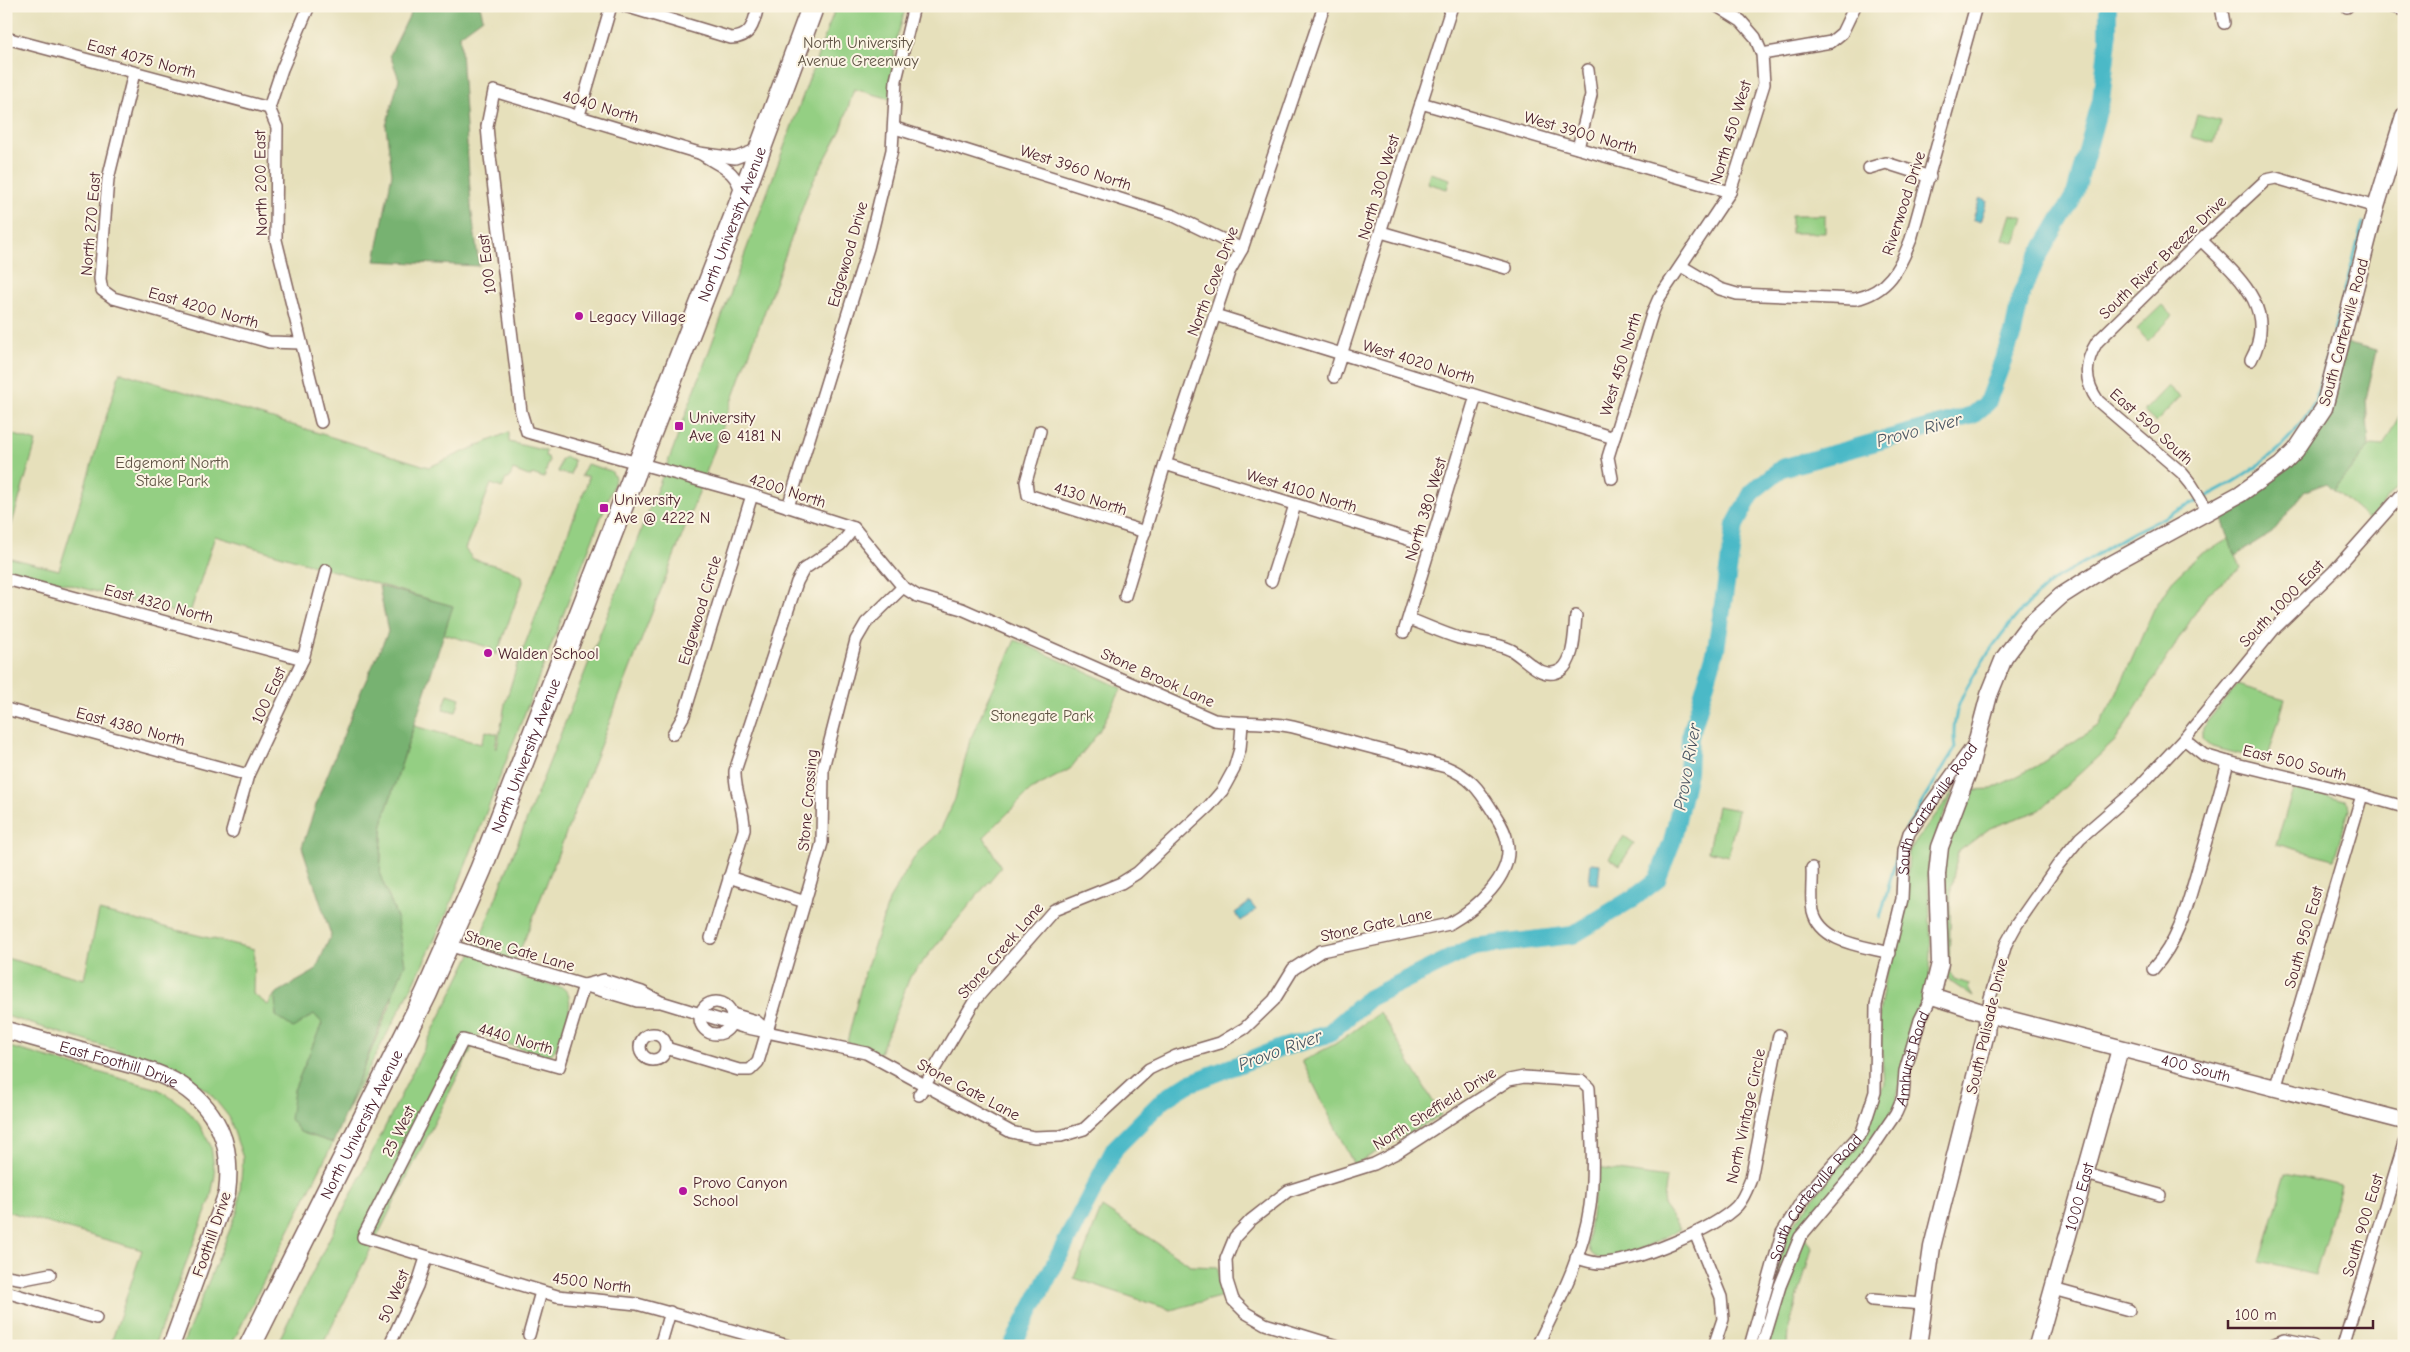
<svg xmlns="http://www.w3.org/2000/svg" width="2410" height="1352" font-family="'Comic Neue',sans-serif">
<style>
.green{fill:#94cf83;stroke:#6f7757}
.forest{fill:#77b271;stroke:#60684e}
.water{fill:#4cb9c7;stroke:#4b6c79}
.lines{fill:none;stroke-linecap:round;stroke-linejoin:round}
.stream{stroke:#4cb9c7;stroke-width:3}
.river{stroke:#4cb9c7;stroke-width:18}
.street-casing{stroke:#81635d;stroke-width:14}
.secondary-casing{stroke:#81635d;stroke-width:19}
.highway-casing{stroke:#81635d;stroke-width:24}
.street{stroke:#fff;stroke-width:11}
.secondary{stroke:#fff;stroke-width:16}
.highway{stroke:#fff;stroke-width:21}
.poi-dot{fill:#b5179e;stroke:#fcf5e5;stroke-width:2}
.labels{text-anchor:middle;stroke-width:4;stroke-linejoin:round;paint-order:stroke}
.park-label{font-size:16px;fill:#605445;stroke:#fcf5e5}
.street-label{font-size:16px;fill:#4a1f2b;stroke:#fcf5e5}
.poi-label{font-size:16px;fill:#4a1f2b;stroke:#fcf5e5;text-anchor:start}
.water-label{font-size:18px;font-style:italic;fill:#4b5562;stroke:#fcf5e5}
</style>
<rect width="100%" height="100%" fill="#fcf5e5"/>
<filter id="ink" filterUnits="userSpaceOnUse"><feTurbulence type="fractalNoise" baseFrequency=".02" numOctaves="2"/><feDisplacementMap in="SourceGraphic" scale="10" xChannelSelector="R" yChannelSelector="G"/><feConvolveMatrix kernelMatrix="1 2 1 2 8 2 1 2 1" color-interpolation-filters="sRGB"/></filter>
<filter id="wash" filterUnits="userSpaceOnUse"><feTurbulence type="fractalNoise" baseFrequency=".0096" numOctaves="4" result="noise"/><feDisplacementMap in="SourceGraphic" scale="20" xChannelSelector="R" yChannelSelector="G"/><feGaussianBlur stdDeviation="1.12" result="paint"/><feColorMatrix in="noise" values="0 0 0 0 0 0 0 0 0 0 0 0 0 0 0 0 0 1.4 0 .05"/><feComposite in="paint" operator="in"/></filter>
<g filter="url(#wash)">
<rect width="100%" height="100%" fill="#e6e0bb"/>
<!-- green -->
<path class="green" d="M836 6H906L895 45 891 99 854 89 841 130 810 187 699 492 524 941 509 973 563 988C579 999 562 1031 557 1046 554 1053 551 1056 543 1055L494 1040 480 1032 322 1346H276L484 928 673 449Z
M2197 115 2220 121 2214 143 2191 137Z
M1430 173 1450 179 1447 189 1427 183Z
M2011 214 2024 218 2015 243 2003 239Z
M1791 215H1825V233H1791Z
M2162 305 2173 316 2148 341 2137 329Z
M120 372 429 467 509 432V442L546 451 545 456 548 457 549 461 544 478 532 474 531 477 513 470 509 479H506L502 488 491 484 465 549 473 559 511 570 522 576 523 582 497 654H494L491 648 444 634 452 606 215 536 189 616 6 568V557L59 570Z
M2168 386 2180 397 2156 422 2144 411Z
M2404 407V479L2369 520 2334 490 2371 445 2383 446Z
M6 432 36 442 11 527 6 526Z
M565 457 574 460 571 475 558 472 561 460Z
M587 464 611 471 615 477 614 484 447 913 413 985 344 1115 392 1001 396 915 380 875 383 820 414 726 481 744 486 731 498 734 495 748H497L505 704 517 665 588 481V476H581Z
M2229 539 2241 568 2207 594 2116 740 2040 810 1990 828 1958 852 1951 889 1949 969 1954 979 1969 984 1968 988 1973 997 1951 982 1947 976 1941 872 1950 836 1969 790 1992 789 2037 766 2099 725 2117 693 2154 609 2172 581 2198 556Z
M1015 640 1122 688 1098 733 1070 769 1031 790 984 837 1001 867 910 977 880 1053 847 1042 863 978 890 898 917 853 939 833 955 799 970 740Z
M2237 685 2285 699 2267 761 2212 747 2202 739V728Z
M448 694 460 698 456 712 443 709Z
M2294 787 2345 800 2348 804 2349 810 2334 859 2276 844Z
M1954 790 1936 835 1928 864 1931 954 1929 981 1893 1110 1868 1150 1801 1231 1812 1248 1788 1331 1787 1346H1755L1786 1234 1867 1129 1884 1083 1879 1015 1885 978 1898 938 1906 900 1909 851Z
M1717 806 1738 810 1728 856 1708 851Z
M1624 836 1634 843 1620 865 1609 858Z
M99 911 254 949 253 994 268 1005 275 994 276 1016 314 1014 323 1023 294 1090 300 1132 333 1143 231 1346H182L238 1210 243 1158 229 1117 209 1092 174 1068 6 1016V958L84 979Z
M1380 1012 1441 1115 1354 1165 1302 1061 1335 1044Z
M6 1046 158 1089 185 1107 199 1124 211 1146 215 1175 210 1201 154 1346H110L142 1250 6 1211Z
M1597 1168 1667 1178 1663 1205 1680 1229C1662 1238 1586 1285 1588 1239Z
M2286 1173 2341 1186 2315 1275 2260 1262Z
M1102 1207 1192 1266 1218 1267 1219 1286 1223 1296 1171 1310 1074 1278Z"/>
<!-- forest -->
<path class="forest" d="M414 6H480L483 18 460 35 471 206 479 266 375 261 392 174 386 126 399 79 390 55Z
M2345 342 2377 350 2366 399 2369 447 2334 490 2327 483 2305 491 2272 533 2235 556 2219 510 2294 461Z
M379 586 453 606 383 820 380 875 396 915 405 964 333 1143 300 1132 290 1119 294 1090 322 1023 314 1014 293 1028 276 1016 275 994 315 971 331 935 302 847 319 796 362 689 388 632Z"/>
<!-- water -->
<path class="water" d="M1980 198 1987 201 1980 222 1973 219Z
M1591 863 1600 864 1598 884 1589 883Z
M1250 902 1256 910 1241 921 1235 913Z"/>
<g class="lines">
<!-- stream -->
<path class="stream" d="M1906 829 1955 748C1950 714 1962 695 1979 667 1998 637 2023 606 2050 583 2060 576 2072 570 2083 563 2100 553 2117 541 2134 532 2203 497 2276 474 2315 401L2363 223
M1880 918 1900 844"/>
<!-- river -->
<path class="river" d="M1012 1346 1115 1148 1164 1099 1188 1084 1281 1048 1328 1034 1369 998 1473 947 1573 935 1635 897 1657 880 1672 842 1688 772 1690 737 1716 649 1735 525 1753 491 1782 468 1973 415 1987 403 2013 333 2021 295 2036 260 2075 194 2101 100 2108 39V6"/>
</g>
</g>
<g filter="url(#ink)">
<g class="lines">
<defs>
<g id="street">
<path d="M309 6 282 69 269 108 277 127 276 240 321 422"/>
<path d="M625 6 731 38C751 38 754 23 758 6"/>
<path d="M2221 6 2224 23"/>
<path d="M2390 6 2404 10"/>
<path d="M2347 7V6"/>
<path d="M6 38 269 108"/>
<path d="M1762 54 1831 42 1842 33 1855 6"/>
<path d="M134 73 108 179 100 279 102 290 113 298 269 342 301 343"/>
<path d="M1421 103 1730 192"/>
<path d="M579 115 611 6"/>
<path d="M895 128 1174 216 1242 249"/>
<path d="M1578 148 1591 95 1588 70"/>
<path d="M701 154C721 167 736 169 742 195"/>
<path d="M1869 168 1886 163 1930 177"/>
<path d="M1381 232 1506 268"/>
<path d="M2201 240C2235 274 2280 307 2251 360"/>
<path d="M1681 266 1720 289 1737 294 1855 299C1888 292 1900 268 1911 239L1976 6"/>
<path d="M1215 315 1614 438"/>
<path d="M1334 377 1452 6"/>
<path d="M1040 431 1026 482 1028 495 1145 532"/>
<path d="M1165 464 1430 546"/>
<path d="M1612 478 1608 457 1652 314 1659 298 1730 192 1764 84 1762 54 1755 37 1741 21 1717 6"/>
<path d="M788 507 868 248 892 150 896 80 914 6"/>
<path d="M2208 511 2191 484 2182 473 2098 401C2084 381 2084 363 2097 342L2201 240 2266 180 2276 178 2376 207"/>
<path d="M6 579 303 659"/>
<path d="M1271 581 1295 505"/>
<path d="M1125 596 1165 464 1229 272 1242 249 1324 6"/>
<path d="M1409 619C1426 625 1442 633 1459 638 1477 643 1495 642 1511 650 1526 658 1542 682 1561 670 1575 660 1574 632 1576 616"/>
<path d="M1404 632 1476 396"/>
<path d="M6 709 248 775"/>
<path d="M673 734 684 715 752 495"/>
<path d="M2184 739 2204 755 2228 762 2362 795 2404 807"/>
<path d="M232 832 248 775 303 659 326 570"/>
<path d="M1812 868C1813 882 1810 897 1813 911 1821 943 1863 946 1890 953"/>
<path d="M729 877 805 902"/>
<path d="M711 938 744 830C745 809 734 792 735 771L797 582 804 569 840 545 854 528"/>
<path d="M448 945 637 1001 658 1002"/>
<path d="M2153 969C2180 939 2188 903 2199 865 2209 831 2219 797 2228 762"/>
<path d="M584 985 604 980 642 992 661 1002 743 1027 866 1053 1011 1132 1034 1137 1061 1136 1084 1129 1149 1069 1176 1056 1220 1043 1245 1028 1274 1000 1293 969 1321 951 1449 924C1475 909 1515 876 1507 841 1505 829 1498 820 1492 810 1478 788 1470 777 1446 767L1293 727C1267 721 1241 724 1214 720L962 609 917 596 903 587 854 528 752 495 527 432 521 412 489 148 487 126 494 91 699 153 735 158 759 149"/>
<path d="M584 985 559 1067 463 1040 363 1237 557 1296 637 1304 789 1346"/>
<circle cx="716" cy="1018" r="16"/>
<path d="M732 1014 756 1021 764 1028"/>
<path d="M1988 1014 1990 998 2006 944 2017 924 2058 865 2080 838 2139 787 2184 739 2274 629 2334 571 2404 492"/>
<circle cx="653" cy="1047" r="13"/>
<path d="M666 1048 739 1070H750L758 1062 822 843 823 768 856 640 866 623 903 587"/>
<path d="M2275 1089 2362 795"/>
<path d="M919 1095 975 1000 1054 910 1121 883 1137 873 1209 806 1222 791 1234 769 1240 749 1242 724"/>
<path d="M2086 1174 2160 1195"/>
<path d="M1695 1233 1721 1297 1723 1319 1714 1346"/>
<path d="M1576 1258C1585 1260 1594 1264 1603 1263 1634 1262 1715 1229 1737 1206 1744 1198 1747 1189 1751 1179L1779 1035"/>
<path d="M6 1276 24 1279 50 1274"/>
<path d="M2053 1289 2129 1310"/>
<path d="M6 1292 96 1318"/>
<path d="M1872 1300 1923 1304"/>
<path d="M529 1335 541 1292"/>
<path d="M389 1346 417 1286 426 1258"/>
<path d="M660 1346 670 1312"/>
<path d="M1337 1346 1265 1324 1246 1313 1233 1300 1227 1281 1226 1259 1235 1237 1251 1220 1288 1191 1374 1164 1398 1152 1509 1080 1524 1077 1582 1081 1589 1088C1591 1127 1595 1168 1590 1206 1583 1256 1559 1301 1537 1346"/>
<path id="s1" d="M1750 1346 1782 1233 1803 1199 1862 1132 1875 1092 1876 1005 1902 899 1904 850 1909 833 1973 745"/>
<path id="s2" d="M1762 1346 1780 1286 1800 1237 1860 1166 1896 1113 1903 1097 1905 1071 1920 1020 1932 996"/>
<path d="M2270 1346 2284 1340 2313 1346"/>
<path d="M2343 1346 2404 1143"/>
</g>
<g id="secondary">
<path id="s3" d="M2404 116 2376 207 2324 408 2296 450 2281 465 2240 494 2108 566 2061 596 2028 626 2004 658 1989 695 1969 770 1940 847 1937 874 1940 963 1932 996 1988 1014 2404 1121"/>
<path id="s4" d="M6 1030C38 1039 70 1048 102 1057 151 1070 196 1079 220 1130 229 1150 230 1170 227 1193L171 1346"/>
<path d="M1918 1346 1932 1247 1986 1033 1988 1014"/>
<path id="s5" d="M2037 1346 2120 1049"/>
</g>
<g id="highway">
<path id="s6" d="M250 1346 426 994 481 869 740 203 813 6"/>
</g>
</defs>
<!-- street casing -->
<use href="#street" class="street-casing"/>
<!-- secondary casing -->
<use href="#secondary" class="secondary-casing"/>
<!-- highway casing -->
<use href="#highway" class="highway-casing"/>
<!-- street -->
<use href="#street" class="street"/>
<!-- secondary -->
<use href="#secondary" class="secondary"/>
<!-- highway -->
<use href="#highway" class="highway"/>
</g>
</g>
<!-- markers -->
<g class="poi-dot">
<circle cx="579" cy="316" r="5"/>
<rect x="674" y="421" width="10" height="10" rx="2.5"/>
<rect x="599" y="503" width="10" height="10" rx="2.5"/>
<circle cx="488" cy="653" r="5"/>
<circle cx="683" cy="1191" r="5"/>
</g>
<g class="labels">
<!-- park labels -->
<g class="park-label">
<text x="858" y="48">North University<tspan x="858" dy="18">Avenue Greenway</tspan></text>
<text x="172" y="468">Edgemont North<tspan x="172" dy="18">Stake Park</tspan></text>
<text x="1042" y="721">Stonegate Park</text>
</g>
<!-- street labels -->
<g class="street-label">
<text transform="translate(142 58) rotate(15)" y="6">East 4075 North</text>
<text transform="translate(601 106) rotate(17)" y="6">4040 North</text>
<text transform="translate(1581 132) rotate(16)" y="6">West 3900 North</text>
<text transform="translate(1730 132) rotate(-73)" y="6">North 450 West</text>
<text transform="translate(1076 167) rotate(18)" y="6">West 3960 North</text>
<text transform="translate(260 183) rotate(-91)" y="6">North 200 East</text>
<text transform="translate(1378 187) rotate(-73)" y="6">North 300 West</text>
<text transform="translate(1903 203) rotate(-72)" y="6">Riverwood Drive</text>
<text transform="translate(90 224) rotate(-85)" y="6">North 270 East</text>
<text dy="6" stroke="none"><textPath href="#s6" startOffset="1222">North University Avenue</textPath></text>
<text transform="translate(847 254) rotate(-74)" y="6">Edgewood Drive</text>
<text transform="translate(2162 257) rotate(-44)" y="6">South River Breeze Drive</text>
<text transform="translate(486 264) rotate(-97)" y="6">100 East</text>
<text transform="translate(1212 281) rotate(-69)" y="6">North Cove Drive</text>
<text transform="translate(204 307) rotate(16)" y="6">East 4200 North</text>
<text transform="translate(2343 332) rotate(-75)" y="6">South Carterville Road</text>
<text transform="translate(1419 361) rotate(17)" y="6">West 4020 North</text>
<text transform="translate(1620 364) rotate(-73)" y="6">West 450 North</text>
<text transform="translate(2152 426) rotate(42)" y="6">East 590 South</text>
<text transform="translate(788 490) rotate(18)" y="6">4200 North</text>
<text transform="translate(1302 490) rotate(17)" y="6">West 4100 North</text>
<text transform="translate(1091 498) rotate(18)" y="6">4130 North</text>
<text transform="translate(1425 509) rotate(-73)" y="6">North 380 West</text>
<text transform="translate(159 603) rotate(15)" y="6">East 4320 North</text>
<text transform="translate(2281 603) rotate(-46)" y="6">South 1000 East</text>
<text transform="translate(699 610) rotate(-73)" y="6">Edgewood Circle</text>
<text transform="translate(1158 677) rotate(24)" y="6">Stone Brook Lane</text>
<text transform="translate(268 695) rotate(-65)" y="6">100 East</text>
<text transform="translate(131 726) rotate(15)" y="6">East 4380 North</text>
<text dy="6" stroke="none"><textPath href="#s6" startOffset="652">North University Avenue</textPath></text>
<text transform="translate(2295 762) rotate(14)" y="6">East 500 South</text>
<text transform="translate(807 800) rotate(-85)" y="6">Stone Crossing</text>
<text dy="6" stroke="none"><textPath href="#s1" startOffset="585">South Carterville Road</textPath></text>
<text transform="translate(1376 924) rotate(-12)" y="6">Stone Gate Lane</text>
<text transform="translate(2303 937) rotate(-74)" y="6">South 950 East</text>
<text transform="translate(520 950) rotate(16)" y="6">Stone Gate Lane</text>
<text transform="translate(1000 950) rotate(-49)" y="6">Stone Creek Lane</text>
<text transform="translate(1986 1026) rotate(-77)" y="6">South Palisade Drive</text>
<text transform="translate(516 1038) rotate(16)" y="6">4440 North</text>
<text dy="6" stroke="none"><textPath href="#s2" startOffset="330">Amhurst Road</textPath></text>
<text dy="6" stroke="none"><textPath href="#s4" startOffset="118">East Foothill Drive</textPath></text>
<text dy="6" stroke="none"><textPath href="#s3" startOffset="1339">400 South</textPath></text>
<text transform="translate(969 1089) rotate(28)" y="6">Stone Gate Lane</text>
<text transform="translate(1434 1108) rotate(-32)" y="6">North Sheffield Drive</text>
<text transform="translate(1745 1116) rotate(-78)" y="6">North Vintage Circle</text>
<text dy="6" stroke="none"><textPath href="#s6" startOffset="248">North University Avenue</textPath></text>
<text transform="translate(398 1131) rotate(-63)" y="6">25 West</text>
<text dy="6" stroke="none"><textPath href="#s5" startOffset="155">1000 East</textPath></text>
<text dy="6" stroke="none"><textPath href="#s1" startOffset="165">South Carterville Road</textPath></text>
<text transform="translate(2362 1225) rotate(-73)" y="6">South 900 East</text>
<text transform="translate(211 1234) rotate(-71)" y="6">Foothill Drive</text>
<text transform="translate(592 1282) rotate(7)" y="6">4500 North</text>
<text transform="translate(393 1296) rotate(-67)" y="6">50 West</text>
</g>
<!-- poi labels -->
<g class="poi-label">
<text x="589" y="322">Legacy Village</text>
<text x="689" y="423">University<tspan x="689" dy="18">Ave @ 4181 N</tspan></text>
<text x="614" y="505">University<tspan x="614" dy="18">Ave @ 4222 N</tspan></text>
<text x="498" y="659">Walden School</text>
<text x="693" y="1188">Provo Canyon<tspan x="693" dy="18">School</tspan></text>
</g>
<!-- water labels -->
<g class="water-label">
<text transform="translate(1919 430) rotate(-15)" y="6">Provo River</text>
<text transform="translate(1687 767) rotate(-80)" y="6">Provo River</text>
<text transform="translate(1280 1050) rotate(-20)" y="6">Provo River</text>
</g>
</g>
<!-- margin -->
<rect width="2410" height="1352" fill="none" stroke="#fcf5e5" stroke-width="25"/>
<!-- scale -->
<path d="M2228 1320v8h145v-8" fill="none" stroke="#4a1f2b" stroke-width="2.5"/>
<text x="2235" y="1320" font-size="15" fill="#4a1f2b" stroke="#fcf5e5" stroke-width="4" paint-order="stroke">100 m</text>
</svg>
